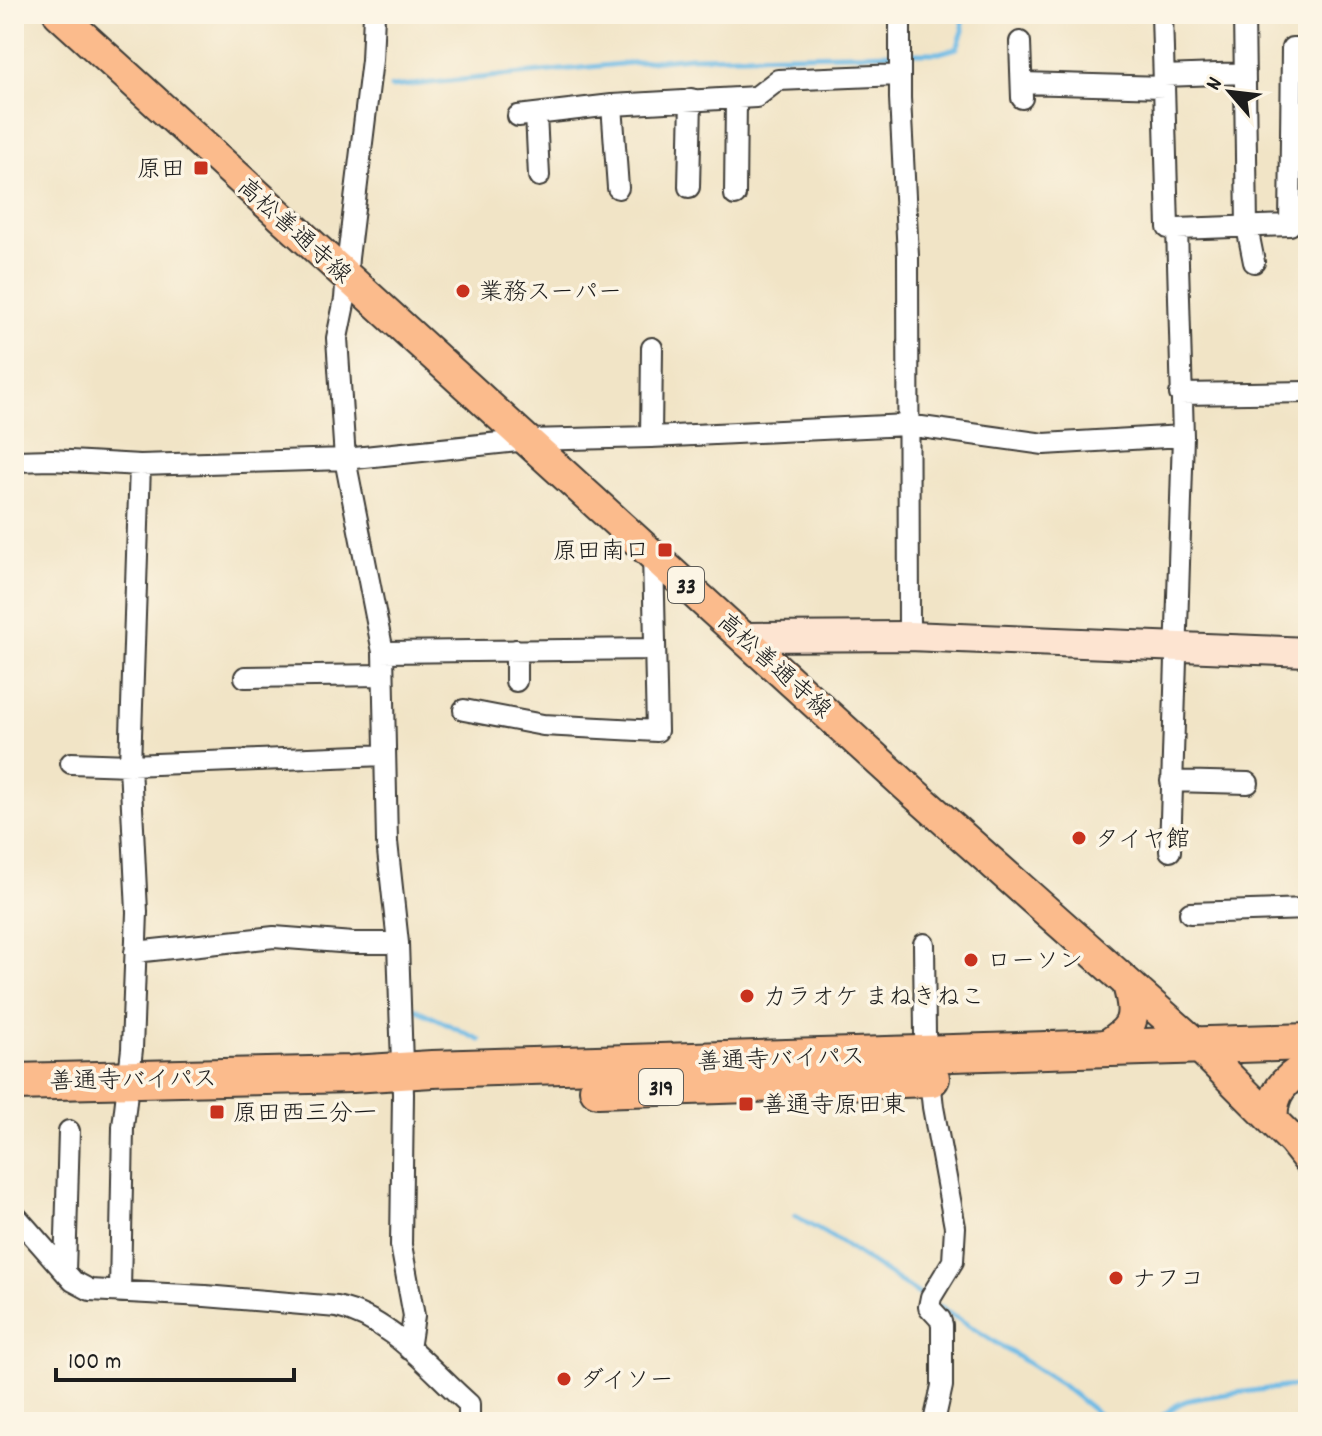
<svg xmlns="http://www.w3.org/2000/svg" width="1322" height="1436" font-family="Dekko,'Klee One',sans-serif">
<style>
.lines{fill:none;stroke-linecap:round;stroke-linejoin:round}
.stream{stroke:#6bb9e5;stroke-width:5}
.street-casing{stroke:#3c3a36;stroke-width:24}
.secondary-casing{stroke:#3c3a36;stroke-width:32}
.primary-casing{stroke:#3c3a36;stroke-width:34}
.highway-casing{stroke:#3c3a36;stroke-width:40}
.street{stroke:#fff;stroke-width:20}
.secondary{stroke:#fde4d1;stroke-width:28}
.primary{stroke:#fbbb8c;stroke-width:30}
.highway{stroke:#fbbb8c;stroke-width:36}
.poi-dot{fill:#c8321e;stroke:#fcf5e5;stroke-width:3}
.labels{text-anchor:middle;stroke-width:7;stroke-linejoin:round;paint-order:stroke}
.shield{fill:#fcf5e5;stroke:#5f5d58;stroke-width:2}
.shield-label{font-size:22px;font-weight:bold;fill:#1c1c1c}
.poi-label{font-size:24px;fill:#1c1c1c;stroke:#fcf5e5;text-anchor:start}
.street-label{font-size:24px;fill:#1c1c1c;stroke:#fcf5e5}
</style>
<rect width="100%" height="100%" fill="#fcf5e5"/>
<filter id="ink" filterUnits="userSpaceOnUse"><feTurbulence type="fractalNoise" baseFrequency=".0125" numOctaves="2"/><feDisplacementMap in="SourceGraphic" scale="16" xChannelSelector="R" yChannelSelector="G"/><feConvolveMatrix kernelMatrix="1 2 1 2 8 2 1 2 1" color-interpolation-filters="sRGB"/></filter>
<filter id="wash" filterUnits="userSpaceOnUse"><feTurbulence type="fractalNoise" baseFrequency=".006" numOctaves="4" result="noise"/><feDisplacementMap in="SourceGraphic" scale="32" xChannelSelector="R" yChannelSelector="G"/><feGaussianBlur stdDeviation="1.8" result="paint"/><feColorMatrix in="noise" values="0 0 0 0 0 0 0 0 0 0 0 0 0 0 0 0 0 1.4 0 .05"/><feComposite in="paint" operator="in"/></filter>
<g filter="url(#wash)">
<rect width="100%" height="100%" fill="#f1e4c6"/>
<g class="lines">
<!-- stream -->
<path class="stream" d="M907 53H939L957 48 963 31 962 14
M391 87 690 57 897 53
M411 1007 480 1040
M795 1216 834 1238 925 1298
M940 1307 1062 1385 1108 1422
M1155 1422C1164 1415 1175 1404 1186 1401 1198 1397 1302 1384 1308 1386"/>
</g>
</g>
<g filter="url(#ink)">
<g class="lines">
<defs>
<path id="street" d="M374 14 372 60 348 258 345 299 337 338 345 459 383 652 387 842 398 943 403 1094 401 1245 414 1316 409 1349
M900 14V98L908 256 909 636
M1162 14 1168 228 1177 229 1183 436 1170 851
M1244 14 1247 227 1254 262
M1020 42 1022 98
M1164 76 1245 73
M1022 83 1164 87
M612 105 618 188
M536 114 539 176
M518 116 612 105 756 97 778 80 899 75
M689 187 691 99
M735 195 736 99
M1177 229 1290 225 1292 48H1308
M1180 394 1308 392
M651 437 652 348
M14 461 52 460 140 465 345 459 528 440 651 437 907 425 1044 444 1183 436
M383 652 655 649
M245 677 383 675
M516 681V650
M464 710 543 725 657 731 653 554
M71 763 130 765 385 755
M1171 781 1248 783
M1190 913 1308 909
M924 944 925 1034 933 1107 955 1227 953 1261 931 1297 929 1307 940 1319 942 1325V1386L934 1422
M135 952 274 937 353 943H398
M14 1214 73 1281 90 1290 205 1296 337 1307C391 1319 429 1369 469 1404V1422
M65 1272 69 1131
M120 1292 123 1127 132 1049 137 912 130 765 140 465"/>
<path id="secondary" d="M745 637 909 636 1308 652"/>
<path id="primary" d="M59 14 916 795 1196 1044 1293 1141 1308 1160
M1102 1048C1133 1029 1138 1020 1128 985
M1273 1121C1270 1094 1285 1079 1307 1066"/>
<path id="highway" d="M14 1082 352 1074 432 1069 1308 1042
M598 1089 931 1078"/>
</defs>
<!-- street casing -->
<use href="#street" class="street-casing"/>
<!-- secondary casing -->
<use href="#secondary" class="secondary-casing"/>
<!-- primary casing -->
<use href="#primary" class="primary-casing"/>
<!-- highway casing -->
<use href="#highway" class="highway-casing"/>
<!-- street -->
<use href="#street" class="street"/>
<!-- secondary -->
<use href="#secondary" class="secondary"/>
<!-- primary -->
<use href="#primary" class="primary"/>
<!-- highway -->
<use href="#highway" class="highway"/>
</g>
</g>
<!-- markers -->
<g class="poi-dot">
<rect x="193" y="160" width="16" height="16" rx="4"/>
<circle cx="463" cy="291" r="8"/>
<rect x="657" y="542" width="16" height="16" rx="4"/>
<circle cx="1079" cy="838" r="8"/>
<circle cx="971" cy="960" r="8"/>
<circle cx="747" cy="996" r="8"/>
<rect x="738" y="1096" width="16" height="16" rx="4"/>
<rect x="209" y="1104" width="16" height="16" rx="4"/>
<circle cx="1116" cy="1278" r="8"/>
<circle cx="564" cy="1379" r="8"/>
</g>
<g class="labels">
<!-- shield labels -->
<g class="shield">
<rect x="668" y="567" width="36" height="36" rx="6"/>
<rect x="639" y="1069" width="44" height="36" rx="6"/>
</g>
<g class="shield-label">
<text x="686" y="593">33</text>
<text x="661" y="1095">319</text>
</g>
<!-- poi labels -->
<g class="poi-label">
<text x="185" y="176" text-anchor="end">原田</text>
<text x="479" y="299">業務スーパー</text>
<text x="649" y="558" text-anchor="end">原田南口</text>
<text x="1095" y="846">タイヤ館</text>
<text x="987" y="968">ローソン</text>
<text x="763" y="1004">カラオケ まねきねこ</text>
<text x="762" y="1112">善通寺原田東</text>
<text x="233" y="1120">原田西三分一</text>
<text x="1132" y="1286">ナフコ</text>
<text x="580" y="1387">ダイソー</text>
</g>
<!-- street labels -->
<g class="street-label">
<text transform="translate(295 230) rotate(42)" y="8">高松善通寺線</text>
<text transform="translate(775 665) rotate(42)" y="8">高松善通寺線</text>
<text transform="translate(781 1058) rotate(-2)" y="8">善通寺バイパス</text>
<text transform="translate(133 1079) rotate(-1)" y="8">善通寺バイパス</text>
</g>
</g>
<!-- margin -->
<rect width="1322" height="1436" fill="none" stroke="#fcf5e5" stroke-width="48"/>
<!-- north arrow -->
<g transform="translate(1230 92) rotate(298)" stroke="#fcf5e5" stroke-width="6" paint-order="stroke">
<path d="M0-6L14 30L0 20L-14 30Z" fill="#1c1c1c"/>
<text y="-12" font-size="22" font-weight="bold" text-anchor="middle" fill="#1c1c1c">N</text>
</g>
<!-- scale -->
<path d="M56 1368v12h238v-12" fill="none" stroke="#1c1c1c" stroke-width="4"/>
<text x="68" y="1368" font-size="24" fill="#1c1c1c" stroke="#fcf5e5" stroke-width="6" paint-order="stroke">100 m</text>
</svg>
